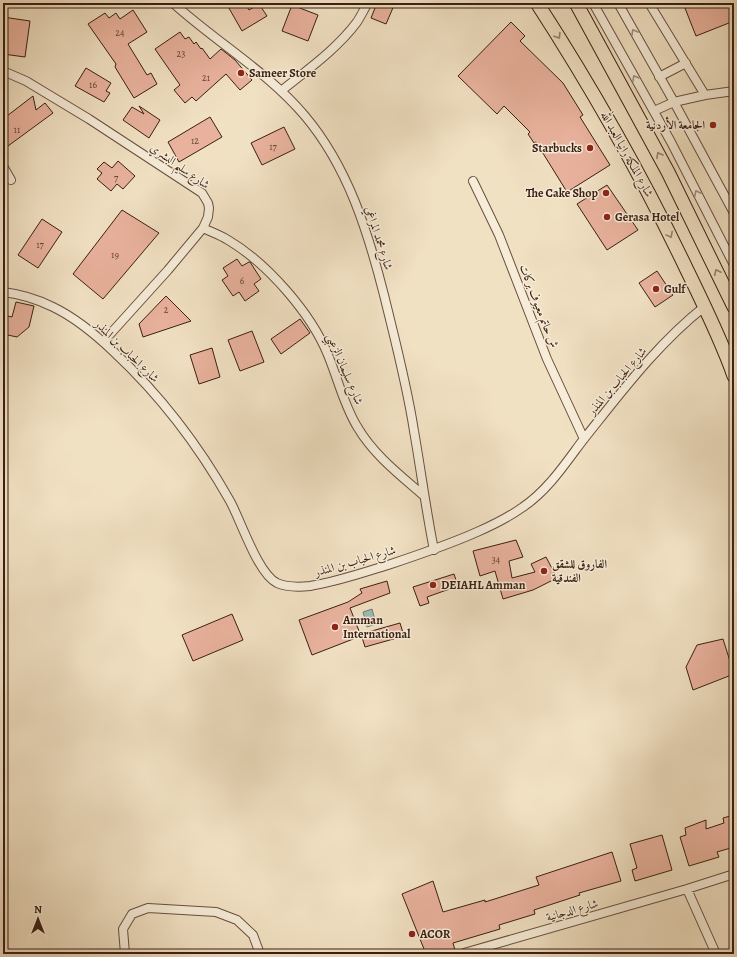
<svg xmlns="http://www.w3.org/2000/svg" width="737" height="957" font-family="Alegreya,Amiri,serif">
<style>
.water{fill:#9bbdb5;stroke:#747d74}
.building{fill:#e9b29d;stroke:#3a1e13}
.lines{fill:none;stroke-linecap:round;stroke-linejoin:round}
.minor-casing{stroke:#684f3f;stroke-width:10}
.primary-casing{stroke:#3a1e13;stroke-width:15}
.minor{stroke:#f6ecd8;stroke-width:8}
.primary{stroke:#f1e1c3;stroke-width:13}
.oneway{stroke:#a18f7f}
.oneway2{stroke:#96806b}
.poi-dot{fill:#8f2418;stroke:#f6ecd8;stroke-width:1.5}
.labels{text-anchor:middle;stroke-width:3;stroke-linejoin:round;paint-order:stroke}
.number-label{font-size:10px;fill:#664336}
.poi-label{font-size:12px;font-weight:bold;fill:#3a1e13;stroke:#f6ecd8;text-anchor:start}
.street-label{font-size:12px;fill:#3a1e13;stroke:#f6ecd8}
</style>
<rect width="100%" height="100%" fill="#f1e1c3"/>
<filter id="stains"><feTurbulence type="fractalNoise" baseFrequency=".005" numOctaves="4"/><feColorMatrix values="0 0 0 0 .2 0 0 0 0 .09 0 0 0 0 .02 0 0 0 .5 -.17"/></filter>
<radialGradient id="worn" r=".72"><stop offset=".6" stop-color="#630" stop-opacity="0"/><stop offset="1" stop-color="#630" stop-opacity=".3"/></radialGradient>
<!-- water -->
<path class="water" d="M372 609 376 624 367 627 363 612Z"/>
<!-- building -->
<path class="building" d="M226 3H245L249 10 259 4 267 16 242 31Z
M377 3H395L386 24 371 18Z
M683 3H734V21L696 36Z
M292 5 318 15 308 41 282 31Z
M133 10 147 32 128 44 147 75 151 73 157 84 134 98 115 67 116 64 88 24 105 13 109 18 116 13 120 19Z
M3 17 30 21 25 57 3 54Z
M511 22 525 36 520 41 563 83 583 115 580 117 610 165 567 192 536 142 534 143 528 134 530 132 504 106 497 114 458 76Z
M180 32 185 39 189 37 194 44 196 42 201 49 202 48 210 59 221 49 235 60 252 80 240 90 226 74 196 101 192 97 185 103 174 90 180 85 155 49Z
M86 68 111 83 106 91 110 93 104 102 75 86Z
M33 96 36 110 45 103 53 113 8 146 3 139V119Z
M139 106 160 120 149 138 123 120 132 107 144 114Z
M210 117 222 137 179 162 168 142Z
M284 127 295 149 262 165 251 143Z
M118 161 135 176 123 189 117 184 111 191 97 179 102 173 97 169 104 162 112 168Z
M607 185 638 230 607 250 577 204Z
M122 210 159 233 103 299 73 274Z
M42 219 62 232 38 268 18 255Z
M237 259 242 266 249 262H250L261 279 254 284 259 291 245 301 239 292 233 296 222 280 228 276 223 268Z
M657 271 673 295 655 307 639 283Z
M166 296 191 321 143 337 139 324Z
M16 302 34 306 29 327 17 337 3 334V315L12 317Z
M300 319 310 333 281 354 271 339Z
M252 331 264 362 240 371 228 340Z
M212 348 220 377 199 384 190 355Z
M516 540 523 557 509 561 512 578 535 572 531 564 546 557 557 578 533 590 503 599 495 571 480 576 473 551Z
M454 574 458 586 427 597 429 603 420 606 413 587Z
M387 581 390 593 350 608 361 636 312 655 299 620 348 602 362 593 360 589Z
M232 614 243 640 193 661 182 635Z
M400 623 404 636 365 647 361 634Z
M723 639 734 674 693 690 686 667 697 645Z
M734 815V847L717 852 719 857 689 866 680 837 686 835 685 828 706 820V829L724 823 723 818Z
M662 835 672 870 635 881 632 870 637 868 630 844Z
M612 852 621 881 579 893 580 895 534 910 535 914 499 925 500 929 453 943 455 950 445 954H426L402 894 433 881 443 912 485 900V902L539 885 536 877Z"/>
<g class="lines">
<defs>
<path id="minor" d="M173 3C216 42 268 72 305 116 348 167 368 232 384 295 395 340 407 385 414 431 421 471 426 510 434 550
M593 3 671 142 734 265
M618 3 674 102 734 213
M649 3 705 95
M3 71 26 81 89 119 202 193 208 203 209 208 208 217 203 228 168 270 103 342
M659 77 686 63
M281 91C307 70 337 49 357 22 361 16 364 9 368 3
M654 111 674 102 705 95 734 91
M3 166 11 180
M473 181 499 235 547 359 584 439
M203 228C211 232 220 235 228 240 267 263 311 313 328 355 338 379 344 406 358 428 374 455 400 475 423 495
M3 292C20 294 37 299 53 307 76 318 95 334 114 352 160 395 199 446 230 501 241 521 258 574 277 583 286 587 300 587 310 586 336 582 362 573 388 565 418 555 448 545 477 532 493 525 509 517 523 507 548 490 565 464 583 440 620 394 657 344 704 307
M687 889 716 954
M464 953 687 889 734 874
M125 954 123 929 132 914 148 908 216 912 237 920 253 935 260 954"/>
<path id="primary" d="M537 3C592 88 642 176 686 268 703 303 721 339 734 376
M576 3 668 172 734 307"/>
</defs>
<!-- minor casing -->
<use href="#minor" class="minor-casing"/>
<!-- primary casing -->
<use href="#primary" class="primary-casing"/>
<!-- minor -->
<use href="#minor" class="minor"/>
<!-- primary -->
<use href="#primary" class="primary"/>
</g>
<!-- one-way arrows -->
<defs><path id="oneway-chevron" d="M-2-3.5L2.5 0L-2 3.5" fill="none" stroke-width="1.6" stroke-linecap="round" stroke-linejoin="round"/></defs>
<g class="oneway">
<use href="#oneway-chevron" transform="translate(634 32) rotate(-119)"/>
<use href="#oneway-chevron" transform="translate(635 78) rotate(-120)"/>
<use href="#oneway-chevron" transform="translate(697 193) rotate(-117)"/>
</g>
<g class="oneway2">
<use href="#oneway-chevron" transform="translate(558 36) rotate(58)"/>
<use href="#oneway-chevron" transform="translate(659 155) rotate(-119)"/>
<use href="#oneway-chevron" transform="translate(670 235) rotate(62)"/>
<use href="#oneway-chevron" transform="translate(717 272) rotate(-116)"/>
</g>
<!-- markers -->
<g class="poi-dot">
<circle cx="241" cy="73" r="4"/>
<circle cx="713" cy="125" r="4"/>
<circle cx="590" cy="148" r="4"/>
<circle cx="606" cy="193" r="4"/>
<circle cx="607" cy="217" r="4"/>
<circle cx="656" cy="289" r="4"/>
<circle cx="544" cy="571" r="4"/>
<circle cx="433" cy="585" r="4"/>
<circle cx="335" cy="627" r="4"/>
<circle cx="412" cy="934" r="4"/>
</g>
<g class="labels">
<!-- number labels -->
<g class="number-label">
<text x="120" y="36">24</text>
<text x="181" y="57">23</text>
<text x="206" y="81">21</text>
<text x="93" y="88">16</text>
<text x="17" y="133">11</text>
<text x="195" y="144">12</text>
<text x="273" y="150">17</text>
<text x="116" y="181">7</text>
<text x="40" y="248">17</text>
<text x="115" y="258">19</text>
<text x="242" y="284">6</text>
<text x="166" y="313">2</text>
<text x="496" y="563">34</text>
</g>
<!-- poi labels -->
<g class="poi-label">
<text x="249" y="77">Sameer Store</text>
<text x="705" y="129" text-anchor="end">الجامعة الأردنية</text>
<text x="582" y="152" text-anchor="end">Starbucks</text>
<text x="598" y="197" text-anchor="end">The Cake Shop</text>
<text x="615" y="221">Gerasa Hotel</text>
<text x="664" y="293">Gulf</text>
<text x="552" y="568">الفاروق للشقق<tspan x="552" dy="14">الفندقية</tspan></text>
<text x="441" y="589">DEIAHL Amman</text>
<text x="343" y="624">Amman<tspan x="343" dy="14">International</tspan></text>
<text x="420" y="938">ACOR</text>
</g>
<!-- street labels -->
<g class="street-label">
<text transform="translate(627 154) rotate(61)" y="4">شارع الملكة رانيا العبد الله</text>
<text transform="translate(180 166) rotate(35)" y="4">شارع سليم البشري</text>
<text transform="translate(379 238) rotate(72)" y="4">شارع محمد المراغي</text>
<text transform="translate(539 306) rotate(69)" y="4">ش حاتم معيوف بركات</text>
<text transform="translate(127 351) rotate(44)" y="4">شارع الحباب بن المنذر</text>
<text transform="translate(345 369) rotate(67)" y="4">شارع سليمان الزعبي</text>
<text transform="translate(617 381) rotate(-50)" y="4">شارع الحباب بن المنذر</text>
<text transform="translate(355 561) rotate(-16)" y="4">شارع الحباب بن المنذر</text>
<text transform="translate(572 910) rotate(-16)" y="4">شارع الدجانية</text>
</g>
</g>
<!-- margin -->
<rect width="737" height="957" fill="none" stroke="#f1e1c3" stroke-width="16"/>
<rect x="4" y="4" width="729" height="949" fill="none" stroke="#3a1e13" stroke-width="2"/>
<rect x="8" y="8" width="721" height="941" fill="none" stroke="#3a1e13"/>
<!-- north arrow -->
<g transform="translate(38 919)" stroke="#f6ecd8" stroke-width="3" paint-order="stroke">
<path d="M0-3L7 15L0 10L-7 15Z" fill="#3a1e13"/>
<text y="-6" font-size="11" font-weight="bold" text-anchor="middle" fill="#3a1e13">N</text>
</g>
<rect width="100%" height="100%" filter="url(#stains)"/>
<rect width="100%" height="100%" fill="url(#worn)"/>
</svg>
